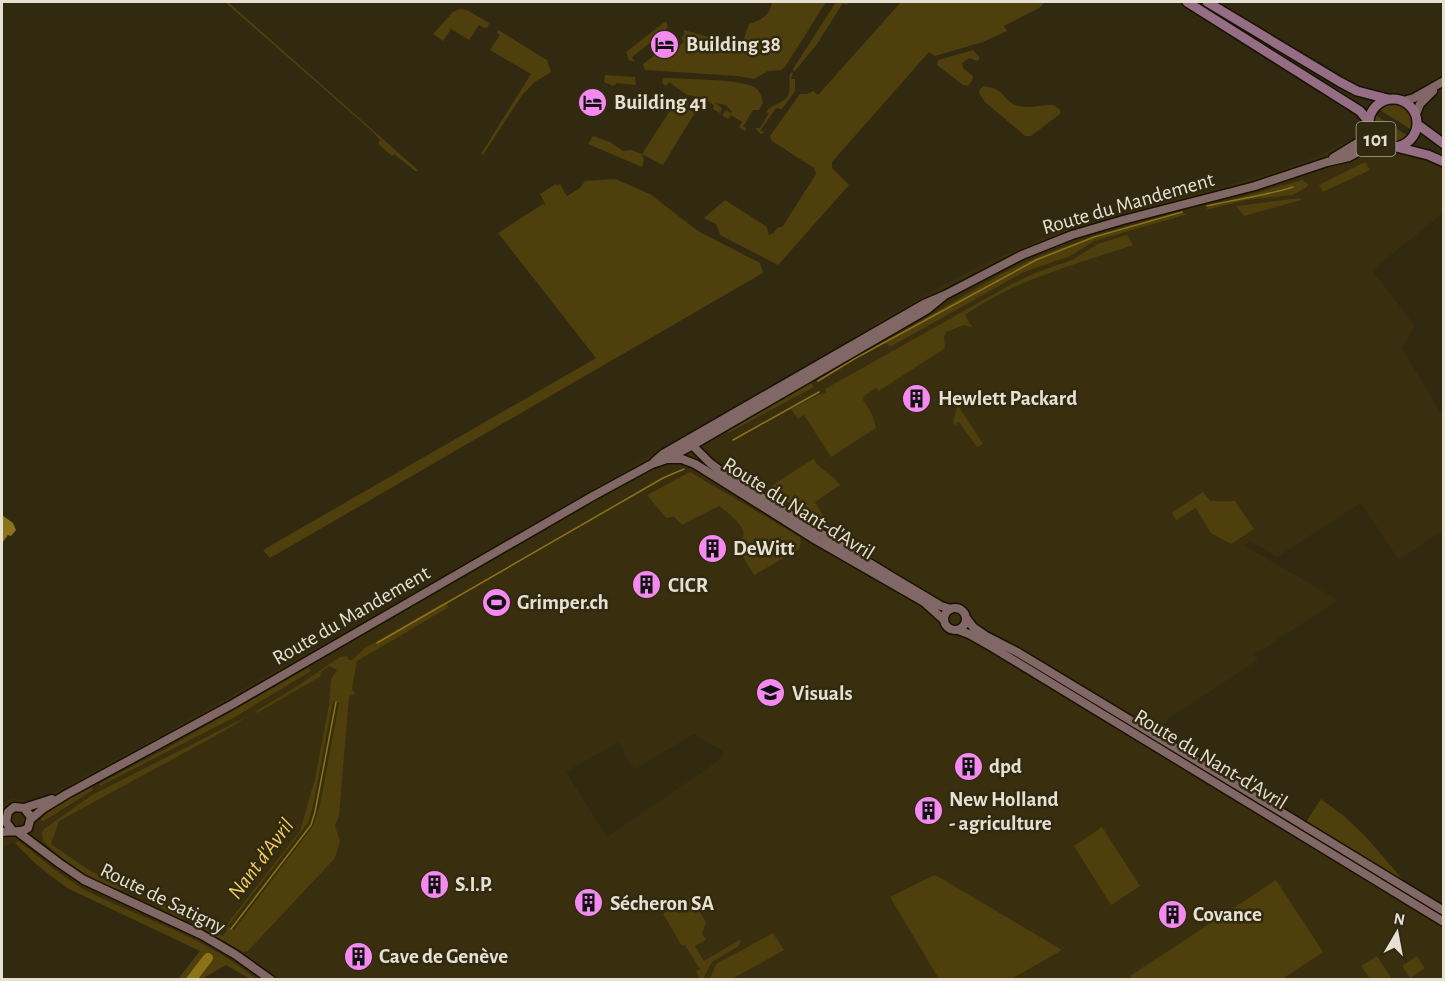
<svg xmlns="http://www.w3.org/2000/svg" width="1445" height="981" font-family="'Alegreya Sans',sans-serif">
<style>
.built{fill:#392f0e;fill-rule:evenodd}
.green{fill:#4f3f0c;fill-rule:evenodd}
.water{fill:#8d7318}
.lines{fill:none;stroke-linecap:round;stroke-linejoin:round}
.stream{stroke:#8d7318;stroke-width:1.5}
.river{stroke:#8d7318;stroke-width:10}
.secondary-casing{stroke:#191200;stroke-width:11}
.primary-casing{stroke:#191200;stroke-width:12}
.secondary{stroke:#816866;stroke-width:8}
.primary{stroke:#956d85;stroke-width:9}
.labels{text-anchor:middle;stroke-width:5;stroke-linejoin:round;paint-order:stroke}
.shield{fill:#322911;stroke:#afa998;stroke-width:1.5}
.shield-label{font-size:20px;font-weight:bold;fill:#e5e0d2}
.poi-label{font-size:21px;font-weight:bold;fill:#e5e0d2;stroke:#322911;text-anchor:start}
.street-label{font-size:21px;fill:#e5e0d2;stroke:#322911}
.water-label{font-size:22px;font-style:italic;fill:#f3cf5d;stroke:#322911}
</style>
<rect width="100%" height="100%" fill="#322911"/>
<!-- built -->
<path class="built" d="M1348 141 1381 150 1427 158 1443 169V213L1372 270 1415 326 1402 348 1443 417V530L1399 560 1361 503 1277 557 1250 541 1244 545 1338 600 1254 655 1258 660 1166 720 1162 730 1165 736 1443 905V979H256L242 968 80 887 54 871 18 841 2 847 3 804 12 798 25 801 43 798 150 741 394 604 857 336 884 318 977 267 1059 231 1277 171 1318 156ZM690 472 718 506 682 525 674 517 666 518ZM694 734 721 750 723 754 721 759 607 837 566 772 618 742 634 770Z"/>
<!-- green -->
<path class="green" d="M225 2H228L419 171H415L394 154 392 156 378 144 380 140 373 132Z
M772 2H826L785 67 781 70 768 71 754 79 738 76 645 70 643 64 667 46 671 52 684 42 681 38 684 36V30L730 43H737L743 41 749 24C763 19 769 16 772 2Z
M836 2 848 3 847 5 843 3 817 44 794 72 793 69Z
M901 2H1045L1039 8 1004 26 1007 31 983 42 935 56 929 52 832 162V168L849 185 778 265 720 235 716 224 704 218 725 200 767 227 769 235 774 233 777 228 783 226 816 174 814 168 772 141 770 136 800 94H807L813 91 818 95Z
M459 9 467 10 489 23 488 27 485 28 479 25 469 40 451 29 443 41 433 34 453 12Z
M666 21 668 27 665 31 632 57 635 62 629 60 626 52Z
M498 30 547 60 551 72 535 82 522 95 483 155 481 154 531 74 490 50 500 35 497 33Z
M973 50 980 58 977 61 970 58 962 63 963 68 973 76 972 81 968 86 963 85 937 65 938 60Z
M791 72 793 73 791 79H795V91L782 109 776 108 760 131 765 132 761 134 755 128H760L769 113 766 112C772 103 781 105 787 97 793 89 787 80 791 72Z
M605 75 635 77 636 85 617 83 613 86 604 82Z
M664 78C684 79 739 79 754 87 759 89 762 97 763 103L759 110H753L743 127 746 128 745 131 739 127 742 122 731 115 728 119 722 115 726 110 731 113 732 112 726 105 715 103 722 108 720 113 713 109 714 105 703 98 700 103 695 99 694 96 687 95 669 82 666 86 663 84 662 81Z
M984 86C1006 89 1003 101 1016 105 1029 110 1041 104 1054 105L1060 110V114L1031 136H1025L985 102 979 93 980 89Z
M680 95 689 103H693L699 106 663 165 642 154 644 160 642 167 588 144 593 136 610 142 623 151 631 150 642 154Z
M1389 103C1406 102 1416 114 1412 130L1378 109Z
M1375 115 1408 136 1396 142 1382 139 1374 128Z
M1365 162 1370 170 1323 192 1319 185Z
M615 179 650 194 698 231 760 263 763 273 270 558 263 550 596 358 498 233 543 204 546 206 540 194 556 184 557 186 560 184 567 196 580 188 585 181Z
M1302 180 1308 184 1307 187 1293 195 1246 200 1206 210 1209 206Z
M1300 198 1301 200 1297 201 1244 216 1236 206Z
M1181 213 1188 214 1094 241 1070 256 1024 272 890 347 885 342 1001 274 1042 255 1095 236Z
M1127 235 1133 245C1080 263 1011 281 965 315L972 327 964 325 946 332 944 337 945 348 879 391 876 388 864 396 863 400 872 414 876 428 831 457 804 415 798 419 791 409 820 394 826 393 825 389 1010 285 1035 273 1072 260 1098 244Z
M811 382 814 387 728 433 727 430Z
M957 407H959L983 444 977 447 959 422H957L956 426 953 422Z
M813 459C822 472 832 473 840 485L815 502 831 529 767 489Z
M690 472 800 537 801 542 799 549 754 575 735 543C758 534 728 513 719 506L682 525 674 517 666 518 647 495Z
M1203 492 1210 501H1235L1254 529 1231 544 1211 533 1196 508 1176 520 1172 513Z
M445 602 449 607 357 661 352 688 355 694 349 696 339 816 335 826 340 841 335 858 248 951 243 952 197 925 196 921 223 936 227 930 228 923 300 831 315 779 329 705 331 679 337 670 329 666 320 673 321 676 257 713 256 711 293 689 340 657 347 656 349 660H352L365 648ZM333 701 339 703 320 805 313 826 234 930 228 926 308 823 313 806Z
M308 668 311 671 235 717 100 786 99 784 169 747Z
M248 716 226 730 59 821 51 844 87 869 128 889 131 882 137 878 141 884 132 891C103 891 63 861 43 841L42 833 44 829 92 795Z
M92 787 93 790 44 821 40 820C53 805 74 796 92 787Z
M1321 799 1344 816 1366 837 1404 881 1306 822Z
M1102 827 1140 886 1111 905 1074 846Z
M18 841C43 859 64 880 93 894 148 921 209 939 256 979H250L226 965 202 979H195L211 959 206 955 187 979H178L200 951 67 888 37 865 15 843Z
M934 875 939 877 1062 950 1011 979H939L890 897Z
M1276 880 1323 952 1282 979 1135 980 1130 976Z
M159 894H162L164 899 161 904 170 908 177 902 179 903 176 910 180 913 190 907 185 918 182 919 149 901 148 899Z
M688 899 692 898 706 923 702 933 706 940 695 946 704 961 741 939 739 946 712 962 703 979H700L696 971 700 969 685 945 682 946 663 914Z
M773 933 784 950 732 979H710L716 964Z
M1377 956 1392 979H1370L1361 966Z
M1417 956 1425 968 1410 978 1402 966Z"/>
<!-- water -->
<path class="water" d="M2 515 13 523 16 530 11 536 8 535 2 543Z"/>
<g class="lines">
<!-- stream -->
<path class="stream" d="M1207 206C1236 199 1265 196 1293 187
M818 381 854 359 1036 260 1094 237 1182 212
M733 440 819 392
M377 643 663 478 684 469
M231 929 311 825 315 812 336 702"/>
<!-- river -->
<path class="river" d="M191 980 208 958"/>
<defs>
<path id="secondary" d="M1403 101 1414 98 1444 81
M1416 114 1420 104 1433 91
M1333 158 1364 139 1370 128
M689 442 710 463 730 478 894 578 941 606 951 609
M670 459H682L695 464 816 540 924 602 944 620
M654 462 663 454 924 304 945 295 1022 255 1072 235 1123 220 1255 186 1327 162 1349 157 1369 146 1381 144
M944 619a11 11 0 1 1 22 0a11 11 0 1 1-22 0Z
M967 619 973 627 986 636 1017 652 1148 731 1444 911
M958 630 969 634 992 647 1444 922
M24 808 52 799
M31 819 44 808 67 794 233 704 593 496 652 464 667 459 693 445 928 309 945 295
M2 832C11 830 20 834 28 828L31 817 24 808 14 807 8 812 6 822 12 830
M18 832 59 863 84 880 202 935 236 955 271 980"/>
<path id="primary" d="M1187 2 1360 111 1369 122
M1207 2 1340 82 1357 91 1388 99
M1369 123a24 24 0 1 1 48 0a24 24 0 1 1-48 0Z
M1417 124 1444 144
M1396 147 1428 155 1444 162"/>
</defs>
<!-- secondary casing -->
<use href="#secondary" class="secondary-casing"/>
<!-- primary casing -->
<use href="#primary" class="primary-casing"/>
<!-- secondary -->
<use href="#secondary" class="secondary"/>
<!-- primary -->
<use href="#primary" class="primary"/>
</g>
<!-- icons -->
<defs>
<symbol id="hotel-disc" viewBox="-11 -11 22 22"><circle r="9.5" fill="#f489f0" stroke="#322911"/><path d="M-6-4.5h1.5V1H6V5H4.5V3h-9V5H-6ZM-4 0a1.8 1.8 0 1 1 3.6 0ZM.5 0V-2.5h3Q6-2.5 6 0Z" fill="#111"/></symbol>
<symbol id="building-disc" viewBox="-11 -11 22 22"><circle r="9.5" fill="#f489f0" stroke="#322911"/><path d="M-4-6H4V6H1V3H-1V6H-4ZM-2.5-4.3h1.7v1.8h-1.7ZM.8-4.3h1.7v1.8H.8ZM-2.5-1h1.7V.8h-1.7ZM.8-1h1.7V.8H.8Z" fill="#111"/></symbol>
<symbol id="stadium-disc" viewBox="-11 -11 22 22"><circle r="9.5" fill="#f489f0" stroke="#322911"/><path d="M0-5a6.5 5 0 1 0 0 10a6.5 5 0 1 0 0-10ZM-3.5-1.8h7v3.6h-7Z" fill="#111"/></symbol>
<symbol id="school-disc" viewBox="-11 -11 22 22"><circle r="9.5" fill="#f489f0" stroke="#322911"/><path d="M0-5L7-2L0 1L-7-2ZM-4 1L0 2.5L4 1V4Q0 6-4 4Z" fill="#111"/></symbol>
</defs>
<g fill-rule="evenodd">
<use href="#hotel-disc" x="648" y="28" width="33" height="33"/>
<use href="#hotel-disc" x="576" y="86" width="33" height="33"/>
<use href="#building-disc" x="900" y="382" width="33" height="33"/>
<use href="#building-disc" x="696" y="532" width="33" height="33"/>
<use href="#building-disc" x="630" y="568" width="33" height="33"/>
<use href="#stadium-disc" x="480" y="586" width="33" height="33"/>
<use href="#school-disc" x="754" y="676" width="33" height="33"/>
<use href="#building-disc" x="952" y="750" width="33" height="33"/>
<use href="#building-disc" x="912" y="794" width="33" height="33"/>
<use href="#building-disc" x="418" y="868" width="33" height="33"/>
<use href="#building-disc" x="572" y="886" width="33" height="33"/>
<use href="#building-disc" x="1156" y="898" width="33" height="33"/>
<use href="#building-disc" x="342" y="940" width="33" height="33"/>
</g>
<g class="labels">
<!-- shield labels -->
<rect class="shield" x="1356.5" y="122" width="39" height="34" rx="4.5"/>
<g class="shield-label">
<text x="1376" y="146">101</text>
</g>
<!-- poi labels -->
<g class="poi-label">
<text x="686" y="51">Building 38</text>
<text x="614" y="109">Building 41</text>
<text x="938" y="405">Hewlett Packard</text>
<text x="733" y="555">DeWitt</text>
<text x="668" y="592">CICR</text>
<text x="517" y="609">Grimper.ch</text>
<text x="792" y="700">Visuals</text>
<text x="989" y="773">dpd</text>
<text x="949" y="806">New Holland<tspan x="949" dy="24">- agriculture</tspan></text>
<text x="455" y="891">S.I.P.</text>
<text x="610" y="910">Sécheron SA</text>
<text x="1193" y="921">Covance</text>
<text x="379" y="963">Cave de Genève</text>
</g>
<!-- street labels -->
<g class="street-label">
<text transform="translate(1128 203) rotate(-16)" y="7">Route du Mandement</text>
<text transform="translate(799 508) rotate(32)" y="7">Route du Nant-d'Avril</text>
<text transform="translate(351 615) rotate(-30)" y="7">Route du Mandement</text>
<text transform="translate(1211 759) rotate(31)" y="7">Route du Nant-d'Avril</text>
<text transform="translate(163 898) rotate(26)" y="7">Route de Satigny</text>
</g>
<!-- water labels -->
<g class="water-label">
<text transform="translate(260 858) rotate(-53)" y="8">Nant d'Avril</text>
</g>
</g>
<!-- border -->
<rect width="1445" height="981" fill="none" stroke="#e5e0d2" stroke-width="6"/>
<!-- north arrow -->
<g transform="translate(1397 933) rotate(10)" stroke="#322911" stroke-width="4.5" paint-order="stroke">
<path d="M0-4.5L10 22L0 15L-10 22Z" fill="#e5e0d2"/>
<text y="-9" font-size="16" font-weight="bold" text-anchor="middle" fill="#e5e0d2">N</text>
</g>
</svg>
